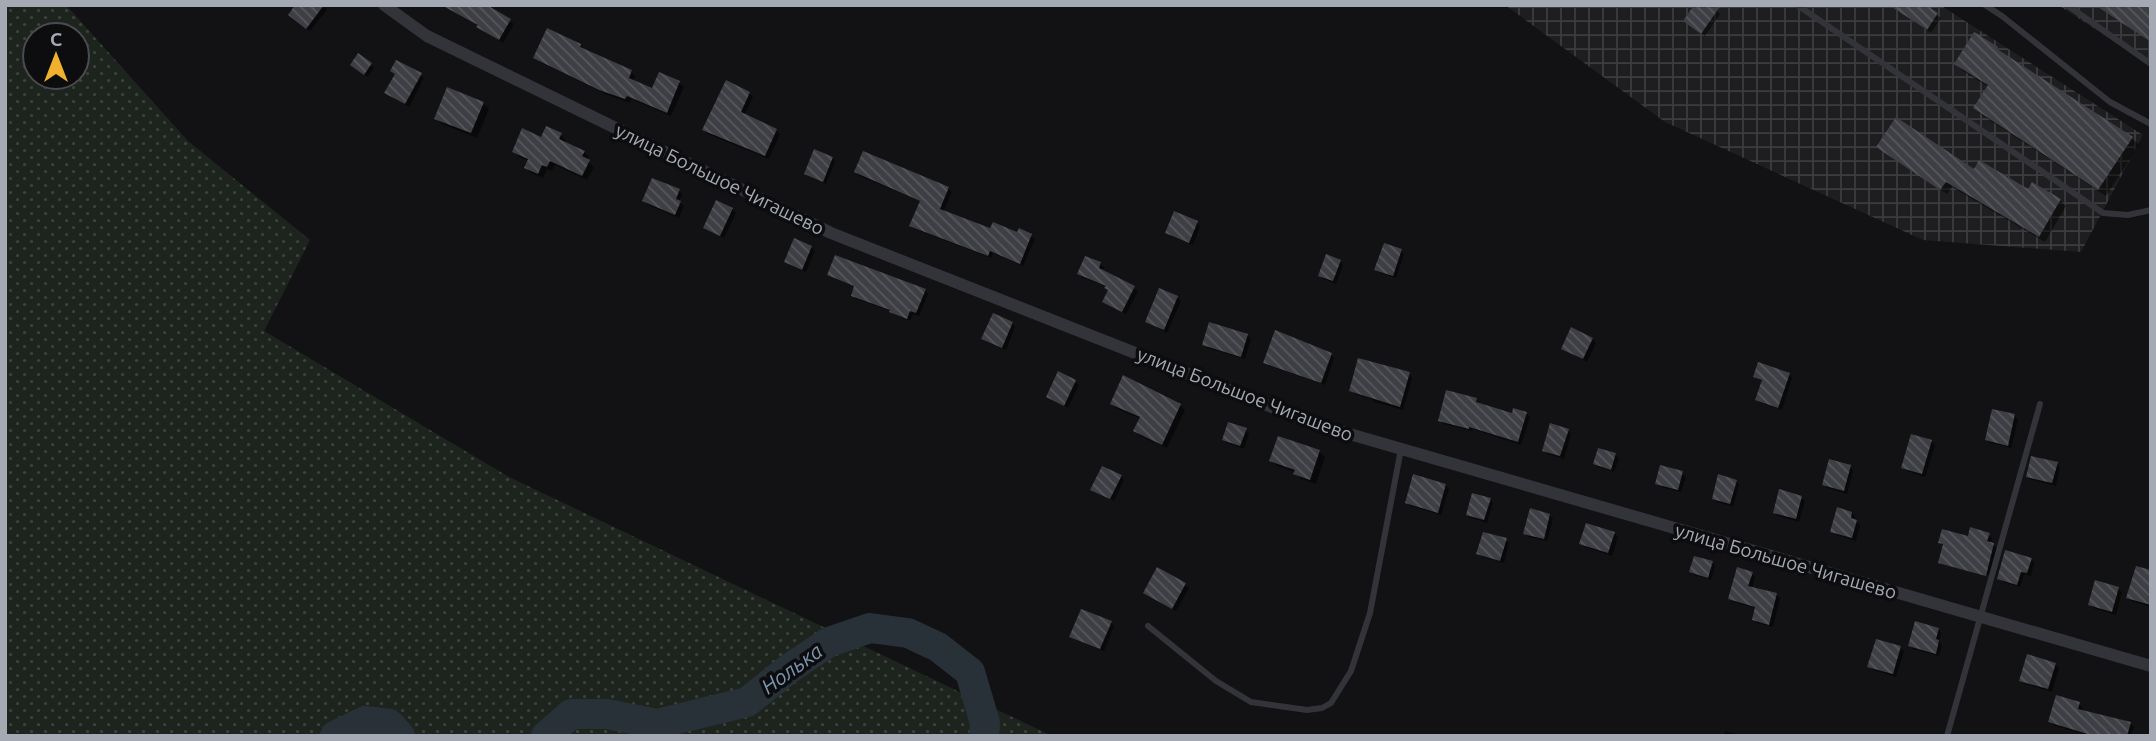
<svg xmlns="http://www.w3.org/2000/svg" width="2156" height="741" font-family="Ubuntu,sans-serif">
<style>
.industrial{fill:url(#industrial-grid)}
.grass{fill:url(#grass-dots);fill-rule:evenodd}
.shadow{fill:#0007}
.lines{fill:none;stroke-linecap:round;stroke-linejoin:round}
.river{stroke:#293138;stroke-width:30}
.building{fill:url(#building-back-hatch)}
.service{stroke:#333439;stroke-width:6}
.minor{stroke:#333439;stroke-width:12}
.labels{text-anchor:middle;stroke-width:7;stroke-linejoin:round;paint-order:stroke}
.street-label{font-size:19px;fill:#a4a9b4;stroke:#0d0d0f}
.water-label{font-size:21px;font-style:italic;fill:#7b96b0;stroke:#0d0d0f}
</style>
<defs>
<pattern id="industrial-grid" width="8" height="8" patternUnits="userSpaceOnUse" patternTransform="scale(1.75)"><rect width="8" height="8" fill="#1e1e21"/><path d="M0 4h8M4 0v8" fill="none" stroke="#3c3c3f"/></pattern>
<pattern id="grass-dots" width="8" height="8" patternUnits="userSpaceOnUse" patternTransform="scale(1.75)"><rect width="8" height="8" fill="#1d241e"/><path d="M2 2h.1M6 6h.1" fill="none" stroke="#3b413c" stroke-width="1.8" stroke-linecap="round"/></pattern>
<pattern id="building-back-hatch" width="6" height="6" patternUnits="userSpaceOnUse" patternTransform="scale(1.75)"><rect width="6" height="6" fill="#3e3f44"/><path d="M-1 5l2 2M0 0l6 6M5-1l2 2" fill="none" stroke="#57585d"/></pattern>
</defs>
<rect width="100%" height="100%" fill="#121214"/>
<!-- industrial -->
<path class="industrial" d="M1505 5H1940L2143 135 2081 252 1923 240 1665 122Z
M2058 5H2151V65Z"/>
<!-- grass -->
<path class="grass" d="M5 5H66L188 141 310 240 264 331 509 477 1052 736H400L389 724 365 721 335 736H5ZM35 35H77V77H35Z"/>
<!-- shadow -->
<path class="shadow" d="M322 5 327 10 310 31 294 19Z
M1923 5 1941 18 1931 33 1904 15Z
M489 8 514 24 503 43 478 27Z
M1717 11 1720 14 1705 36 1689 25Z
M580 46 585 51 631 72 635 76 633 81 653 90 679 83 684 87 671 116 631 99 630 103 605 94 540 62 535 57Z
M1997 49 2004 55 2132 138 2139 145 2106 196 1982 115 1975 108 1989 87 1963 71 1956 63Z
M358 56 374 68 368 77 355 68Z
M420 75 424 78 409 107 387 93Z
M749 93 753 97 744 116 776 131 780 134 769 159 708 134 704 130Z
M483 103 489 109 477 138 442 124 436 118Z
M561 135 566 140 564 143 584 152 589 157 587 161 594 167 587 180 555 165 552 171 547 169 543 178 531 173 526 168 529 161 519 157 514 152 542 139Z
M1878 147 1975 171 2029 191 2033 184 2060 200 2066 206 2045 242 1952 187 1947 194Z
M832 158 835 162 826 184 810 177 806 174Z
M856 172 948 188 952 192 943 212 991 231 1018 234 1019 231 1035 239 1023 266 993 253 991 258 915 229 911 225 922 202 859 176Z
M679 191 682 194 679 202 684 206 679 218 648 205 644 201Z
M732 209 736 213 724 238 705 228Z
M1197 222 1200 226 1193 245 1170 236 1167 233Z
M811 247 815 251 806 272 789 265 786 262Z
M1401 251 1404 254 1396 278 1380 273 1376 270Z
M1340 261 1343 265 1336 284 1323 279 1320 275Z
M1100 264 1104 267 1102 271 1138 291 1126 314 1105 302 1110 291 1107 287 1083 278 1079 274Z
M830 275 925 290 928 294 919 316 913 314 910 321 895 315 891 311 856 299 853 295 856 287 833 278Z
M1177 297 1181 301 1167 333 1147 322Z
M1012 323 1015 327 1006 350 987 342 984 339Z
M1247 335 1251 339 1245 359 1207 348 1204 344Z
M1592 339 1596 343 1587 362 1563 348Z
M1331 354 1334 358 1325 385 1269 366 1265 362Z
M1059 374 1079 385 1068 408 1048 397Z
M1409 374 1412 378 1403 410 1374 402 1371 399 1355 394 1351 390Z
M1789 374 1792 378 1782 410 1761 403 1757 399 1763 382 1755 377Z
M1476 399 1479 405 1513 415 1526 413 1530 417 1521 445 1473 429 1472 431 1443 424 1440 421Z
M1112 404 1180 405 1185 410 1167 448 1140 436 1135 431 1141 419 1117 409Z
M2014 416 2018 419 2011 448 1990 443 1987 440Z
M1246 430 1249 434 1244 449 1227 443 1224 439Z
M1568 430 1571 434 1564 459 1547 454 1544 450Z
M1931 441 1935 445 1925 477 1907 471 1903 468Z
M1319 452 1325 457 1316 484 1301 479 1295 472 1277 466 1271 460Z
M1615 455 1619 459 1614 472 1598 467 1595 463Z
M2057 464 2060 467 2056 486 2032 480 2028 477Z
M1850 467 1853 470 1847 494 1827 488 1824 485Z
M1682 473 1686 477 1681 492 1661 487 1657 483Z
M1121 476 1124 480 1114 501 1093 489Z
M1736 481 1739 485 1733 507 1717 502 1714 498Z
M1445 485 1449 489 1441 515 1410 506 1406 502Z
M1801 497 1805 501 1799 522 1778 516 1774 512Z
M1490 500 1493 503 1487 523 1471 518 1468 515Z
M1852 513 1855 517 1854 521 1860 525 1856 541 1836 535 1832 532Z
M1549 515 1553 519 1547 541 1529 537 1525 534Z
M1614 533 1618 537 1612 556 1585 547 1581 544Z
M1989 535 1992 538 1991 544 1997 548 1990 575 1940 563 1944 546 1940 542Z
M1506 540 1509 543 1504 563 1482 557 1478 554Z
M2031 559 2034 563 2031 576 2024 574 2020 587 2003 582 1999 578Z
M1712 563 1715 566 1711 580 1694 575 1691 572Z
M1157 570 1189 588 1176 611 1145 593Z
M2151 572V607L2131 601 2128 598Z
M1752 573 1755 577 1752 589 1776 595 1780 598 1773 627 1757 623 1753 620 1756 608 1733 602 1730 598Z
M2118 589 2122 592 2116 615 2093 608 2090 605Z
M1111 623 1114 626 1104 651 1075 640 1071 636Z
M1938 629 1941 633 1939 642 1942 645 1939 656 1913 649 1910 645Z
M1900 648 1904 651 1896 677 1873 670 1869 666Z
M2055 665 2059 668 2052 692 2025 684 2021 680Z
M2079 704 2083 708 2081 711 2130 723 2134 727 2131 736H2090L2053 725 2050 722Z
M1725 731 1745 736H1724Z"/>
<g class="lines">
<!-- river -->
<path class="river" d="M335 736 365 721 389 724 400 736
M546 736 571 714H607L657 724 747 702 790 668 829 642 870 628 908 633 938 647 970 672 985 723 984 736"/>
</g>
<!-- building -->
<path class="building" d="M295 5H324L306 29 288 15Z
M441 5H487L511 19 499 40 476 27 478 25Z
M1694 5H1721L1701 34 1683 21Z
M1889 5H1926L1938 13 1927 30Z
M2095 5H2151V42Z
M547 28 581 44 580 47 632 70 629 78 652 88 659 72 680 81 667 113 627 96 625 99 599 90 533 58Z
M1974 32 1998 47 1997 49 2133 137 2098 190 1973 108 1988 85 1954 64Z
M358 53 372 63 364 75 350 65Z
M396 60 422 73 405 104 384 93 395 74 390 71Z
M726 80 750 92 741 112 777 129 765 156 702 130Z
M447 87 484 102 471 133 434 119Z
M1896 117 1974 169 1979 160 2028 189 2032 182 2061 199 2039 237 1946 182 1940 190 1876 147Z
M546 126 562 133 559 139 585 151 582 156 590 160 582 176 550 161 547 167 542 165 538 174 524 168 528 159 512 152 522 128 541 137Z
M814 149 833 157 823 182 804 174Z
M863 151 949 187 940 209 990 228 993 222 1017 232 1019 228 1032 234 1020 264 990 251 988 256 909 226 920 201 854 172Z
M652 178 680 189 676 199 681 201 675 215 642 201Z
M716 200 733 208 720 236 703 228Z
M1174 211 1198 221 1189 243 1165 233Z
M794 238 812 246 802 270 784 262Z
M1384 243 1402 249 1393 276 1374 270Z
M1326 254 1341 260 1333 281 1318 276Z
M835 255 926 289 916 313 910 311 907 319 889 312 890 310 851 296 854 286 827 275Z
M1085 256 1101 262 1099 268 1135 286 1122 312 1102 302 1108 290 1104 288 1106 286 1077 274Z
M1159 288 1178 296 1164 330 1145 322Z
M993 313 1013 322 1002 348 981 339Z
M1209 322 1248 334 1241 357 1202 345Z
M1571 327 1593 338 1583 359 1561 349Z
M1275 330 1332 353 1321 383 1263 363Z
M1358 358 1410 372 1400 407 1349 391Z
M1758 362 1790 373 1778 408 1755 400 1762 380 1753 377Z
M1058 371 1076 380 1064 406 1046 397Z
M1123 375 1181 404 1162 445 1133 431 1140 417 1110 404Z
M1446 390 1477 398 1476 402 1512 413 1513 408 1527 412 1518 442 1469 427V429L1438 421Z
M1992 409 2015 414 2008 446 1985 440Z
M1228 422 1247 428 1240 446 1222 440Z
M1550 423 1569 429 1560 456 1542 451Z
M1911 434 1932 440 1922 474 1901 468Z
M1278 436 1320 450 1310 480 1293 474 1295 470 1269 461Z
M1598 448 1616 453 1611 470 1593 464Z
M2031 456 2058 462 2052 483 2026 477Z
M1829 459 1851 465 1844 491 1822 485Z
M1660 465 1683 471 1678 490 1655 484Z
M1102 466 1122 475 1110 499 1090 490Z
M1413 474 1446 484 1438 513 1405 503Z
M1718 474 1737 480 1730 504 1712 499Z
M1779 489 1802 496 1796 519 1773 513Z
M1472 493 1491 498 1484 520 1466 515Z
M1837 507 1852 512 1851 518 1857 520 1852 538 1830 532Z
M1530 508 1550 514 1544 539 1523 534Z
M1586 523 1615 532 1608 553 1579 544Z
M1970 527 1990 533 1987 541 1994 543 1986 576 1938 563 1943 544 1938 543 1942 529 1968 536Z
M1483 532 1507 538 1500 561 1476 554Z
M2005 550 2032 558 2027 573 2021 572 2017 585 1997 579Z
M1694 556 1713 561 1708 578 1689 572Z
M2136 566 2151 570V605L2126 598Z
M1157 567 1186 583 1172 609 1143 593Z
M1737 567 1753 572 1748 586 1777 593 1769 625 1752 620 1755 607 1728 599Z
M2095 580 2119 587 2112 612 2088 605Z
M1081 609 1112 621 1100 649 1069 637Z
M1915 621 1939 628 1936 639 1939 640 1936 654 1908 646Z
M1876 639 1901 646 1893 674 1867 667Z
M2027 654 2056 663 2048 689 2019 681Z
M2056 695 2080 702 2078 709 2131 722 2127 736H2094L2048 722Z"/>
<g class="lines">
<!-- service -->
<path class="service" d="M1797 5 2103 213 2128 215 2151 210
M1985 5 2002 16 2110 102 2151 124
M2067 5 2151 64
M1148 626 1216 681 1251 702 1307 710 1322 708 1331 703 1351 671 1370 613 1401 449
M1947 736 2040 404"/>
<!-- minor -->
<path class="minor" d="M384 5 427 36 831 233 1315 424 2151 666"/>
</g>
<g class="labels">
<!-- street labels -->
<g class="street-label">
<text transform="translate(720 179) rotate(26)" y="7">улица Большое Чигашево</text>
<text transform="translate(1245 394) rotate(21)" y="7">улица Большое Чигашево</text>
<text transform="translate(1786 561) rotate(16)" y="7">улица Большое Чигашево</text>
</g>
<!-- water labels -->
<g class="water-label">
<text transform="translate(792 669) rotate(-36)" y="7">Нолька</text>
</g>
</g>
<!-- border -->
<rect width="2156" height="741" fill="none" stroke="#a4a9b4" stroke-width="14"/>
<!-- north arrow -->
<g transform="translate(56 56)"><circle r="33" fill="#0d0d0f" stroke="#494b51" stroke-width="2"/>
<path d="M0-5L12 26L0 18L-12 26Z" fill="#f0b12e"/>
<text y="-10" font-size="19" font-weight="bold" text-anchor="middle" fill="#a4a9b4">С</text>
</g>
</svg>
